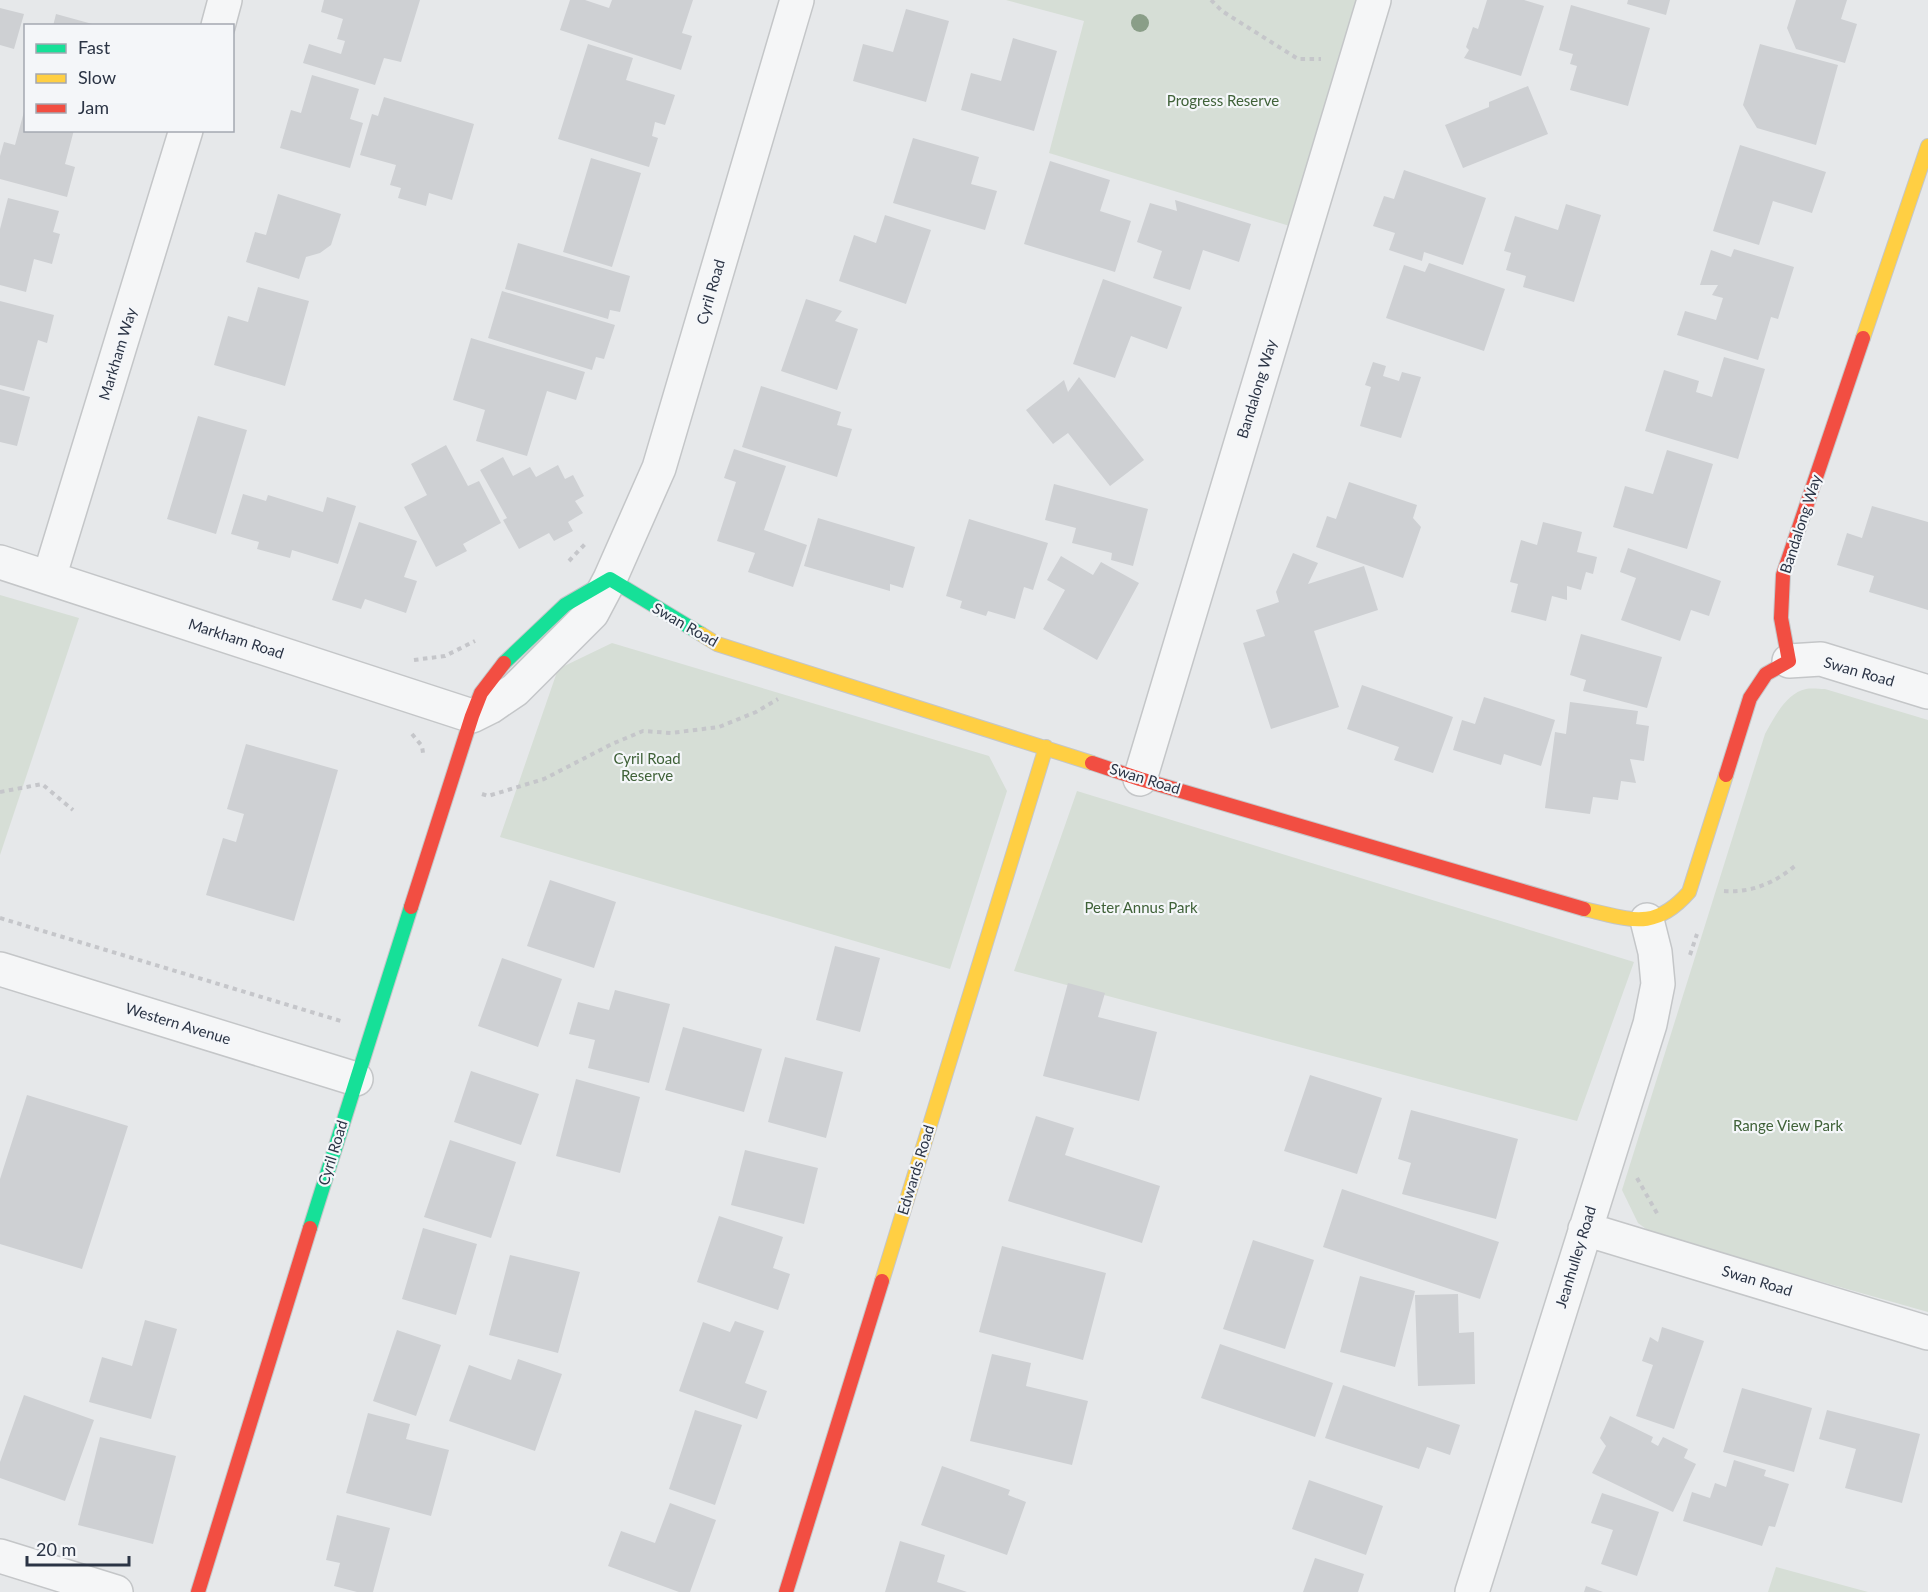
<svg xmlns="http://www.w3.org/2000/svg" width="1928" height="1592" font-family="Lato,sans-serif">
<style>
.green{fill:#d6ded6}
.building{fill:#ced0d3}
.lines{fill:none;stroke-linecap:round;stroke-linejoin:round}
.street-casing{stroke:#c4c6c8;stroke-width:36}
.fast-casing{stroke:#c4c6c8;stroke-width:16}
.slow-casing{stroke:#c4c6c8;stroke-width:16}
.jam-casing{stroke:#c4c6c8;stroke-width:16}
.path{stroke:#c5c6ca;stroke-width:4;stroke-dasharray:4.5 4.5;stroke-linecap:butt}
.street{stroke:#f5f6f7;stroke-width:33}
.fast{stroke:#16e098;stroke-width:14}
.slow{stroke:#ffcf43;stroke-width:14}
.jam{stroke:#f24e42;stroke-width:14}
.tree{fill:#8a9e88}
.labels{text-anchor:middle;stroke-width:4.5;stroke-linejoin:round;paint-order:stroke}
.park-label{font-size:15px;fill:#3f6138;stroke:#f4f6f9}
.street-label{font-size:15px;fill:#2b3445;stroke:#f4f6f9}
</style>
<rect width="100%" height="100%" fill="#e6e8ea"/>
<!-- green -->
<path class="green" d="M1006 0H1356L1293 227 1049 153 1084 21Z
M0 595 79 618 0 855Z
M612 643 989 756 1007 791 950 969 500 837 558 669Z
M1825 689 1928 720V1312L1653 1234 1638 1223 1622 1190 1765 734C1774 718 1786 693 1806 689 1812 688 1819 689 1825 689Z
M1077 791 1634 962 1577 1121 1014 971Z
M1776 1567 1868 1592H1768Z"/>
<!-- building -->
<path class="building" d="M324 0H420L401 62 384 58 375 85 303 63 309 44 341 54 345 41 337 39 343 19 321 12Z
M570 0H585L609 8 612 0H693L682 33 692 36 681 70 560 30Z
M1487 0H1524L1544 6 1521 76 1464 58 1469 50 1466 47 1473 27 1478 29Z
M1628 0H1670L1666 15 1627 4Z
M1796 0H1847L1841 19 1857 24 1845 63 1796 49 1787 28Z
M1571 5 1650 28 1628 106 1570 90 1577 66 1570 64 1573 54 1559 50Z
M0 8 24 14 14 49 0 45Z
M906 9 949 21 926 102 853 81 863 44 893 52Z
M56 14 96 25V26H53Z
M1013 38 1057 51 1034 131 961 110 971 73 1001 81Z
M588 44 633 58 626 80 675 95 665 125 655 122 652 136 658 138 649 167 558 139Z
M1760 44 1838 65 1816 145 1757 128 1743 105Z
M312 75 359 89 350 119 363 123 350 168 280 148 291 110 301 113Z
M1528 86 1548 134 1463 168 1445 125 1489 107V102Z
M384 97 474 124 452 200 429 193 426 206 398 198 401 188 390 185 396 165 360 155 372 114 378 116Z
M25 108 26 130H74L65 164 75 167 67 197 0 179V156L4 142 15 145Z
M913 138 979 157 971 184 997 191 985 230 893 203Z
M1740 145 1826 172 1812 213 1773 201 1759 245 1713 231Z
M591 158 641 173 612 267 563 252Z
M1050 161 1110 180 1100 211 1131 221 1115 272 1024 244Z
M1404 170 1486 198 1463 265 1424 252 1422 261 1389 250 1395 233 1373 226 1384 196 1394 199Z
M278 194 341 214 331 245 320 253 306 257 299 279 246 262 255 232 266 235Z
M8 198 59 211 53 232 60 234 52 264 34 259 26 292 0 285V229Z
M1175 200 1251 224 1239 262 1203 250 1190 290 1153 278 1162 251 1137 242 1150 203 1177 211Z
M1566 204 1601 215 1574 302 1523 287 1526 276 1506 270 1511 253 1504 251 1515 216 1558 230Z
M885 215 931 230 906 304 839 281 854 235 876 243Z
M518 243 630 276 620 312 610 310 608 319 505 289Z
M1734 249 1794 267 1778 319 1771 317 1758 360 1677 335 1685 311 1716 320 1723 298 1712 295 1718 285H1700L1711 250 1731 257Z
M1429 263 1505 289 1484 351 1386 318 1404 265 1425 272Z
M1103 279 1182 307 1167 349 1131 336 1115 378 1073 364Z
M258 287 309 301 285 386 214 365 228 316 248 322Z
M502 291 615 325 604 359 596 357 592 370 488 338Z
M806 299 842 311 835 321 858 329 837 390 781 371Z
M0 301 54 315 47 343 38 340 24 391 0 385Z
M471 338 585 372 576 400 547 391 527 456 476 441 485 410 453 400Z
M1724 357 1765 369 1738 459 1645 431 1664 370 1699 381 1696 392 1712 397Z
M1373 362 1386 366 1383 376 1399 381 1402 372 1421 377 1401 438 1360 426 1371 387 1365 385Z
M1079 377 1144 460 1110 486 1068 433 1053 444 1026 410 1064 380 1068 392Z
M761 386 841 412 837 425 852 429 837 477 742 447Z
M0 389 30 397 17 446 0 442Z
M198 416 247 430 216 534 167 519Z
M446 445 468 486 479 481 501 523 463 544 467 551 436 567 404 507 427 495 411 464Z
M734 449 786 466 764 530 807 545 793 587 748 572 755 553 717 541 736 482 724 478Z
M1667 450 1713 464 1687 549 1613 527 1625 486 1653 494Z
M503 457 513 476 530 467 536 477 558 465 565 479 573 475 584 496 575 501 583 513 568 522 573 531 554 541 549 533 519 549 503 520 507 518 480 470Z
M1349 482 1417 505 1413 518 1421 527 1403 578 1316 547 1327 516 1336 519Z
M1054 484 1148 509 1133 566 1111 560 1112 553 1072 543 1076 528 1045 520Z
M243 494 266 501 268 495 323 512 327 497 356 506 338 564 292 550 290 558 257 549 259 542 231 534Z
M1872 506 1928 522V610L1869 592 1874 576 1837 565 1847 533 1862 538Z
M818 518 915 547 903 588 890 584V591L804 566Z
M969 519 1048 543 1033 590 1024 587 1015 619 988 611 986 616 960 608 962 601 946 596Z
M359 522 417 541 404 577 417 581 406 613 365 599 361 609 332 600Z
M1543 522 1582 532 1577 552 1597 557 1593 574 1586 572 1581 590 1567 586V600L1552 596 1546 621 1511 612 1518 584 1510 582 1521 540 1537 545Z
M1628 548 1721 581 1709 616 1691 610 1680 641 1621 620 1636 578 1620 572Z
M1293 553 1318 563 1308 584 1364 566 1378 610 1314 631 1339 707 1271 729 1243 643 1265 636 1256 610 1279 602 1276 592Z
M1061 556 1093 575 1101 562 1139 583 1097 660 1043 629 1065 590 1047 580Z
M1581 634 1662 657 1647 708 1583 691 1586 680 1570 675Z
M1362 685 1453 717 1433 773 1394 760 1399 747 1347 729Z
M1484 697 1555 720 1541 766 1504 754 1501 765 1453 750 1462 720 1475 724Z
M1570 702 1638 711 1636 724 1649 726 1644 761 1630 759 1636 783 1621 781 1618 800 1593 797 1590 814 1545 808 1555 732 1566 734Z
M246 744 338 770 294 921 206 895 223 838 236 842 244 814 227 809Z
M550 880 616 902 594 968 527 946Z
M835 946 880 958 860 1032 816 1020Z
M502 958 562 979 538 1047 478 1026Z
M1068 983 1105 993 1098 1017 1157 1032 1139 1101 1043 1076Z
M615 990 670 1004 649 1083 588 1068 595 1040 569 1034 578 1002 609 1010Z
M683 1027 762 1049 744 1112 665 1090Z
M785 1057 843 1072 826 1138 768 1122Z
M471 1071 539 1094 521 1145 454 1122Z
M1310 1075 1382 1098 1357 1174 1284 1151Z
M576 1079 640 1097 620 1173 556 1156Z
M27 1095 128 1126 82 1269 0 1244V1179Z
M1411 1110 1518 1139 1496 1219 1402 1194 1411 1163 1398 1159Z
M1036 1116 1074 1128 1065 1155 1160 1186 1142 1243 1008 1201Z
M450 1140 516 1162 491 1238 424 1217Z
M745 1150 818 1168 804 1224 731 1205Z
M1342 1189 1499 1242 1480 1299 1323 1247Z
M719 1216 783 1237 773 1268 790 1274 778 1310 697 1282Z
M423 1228 477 1244 456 1315 402 1299Z
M1253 1240 1314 1260 1285 1349 1223 1329Z
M1002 1246 1106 1273 1083 1360 979 1332Z
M510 1255 580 1272 558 1353 489 1335Z
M1360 1276 1415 1291 1395 1367 1340 1352Z
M1458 1294 1459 1333 1474 1332 1475 1384 1418 1386 1415 1295Z
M145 1320 177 1329 151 1419 89 1402 102 1357 132 1366Z
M735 1321 764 1331 745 1383 767 1391 757 1419 679 1391 703 1322 730 1332Z
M1662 1327 1704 1341 1674 1429 1636 1416 1653 1365 1642 1361 1650 1337 1658 1342Z
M397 1330 441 1345 416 1416 373 1401Z
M1220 1344 1333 1383 1315 1437 1201 1398Z
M992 1354 1031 1363 1026 1386 1088 1401 1072 1465 970 1441Z
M518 1359 562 1374 535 1451 449 1421 469 1365 511 1380Z
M1343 1385 1460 1425 1450 1455 1427 1447 1419 1469 1325 1438Z
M1742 1388 1812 1408 1794 1472 1723 1452Z
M24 1395 94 1420 65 1501 0 1478V1462Z
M695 1410 742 1425 715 1505 669 1489Z
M1827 1410 1920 1434 1902 1503 1845 1488 1856 1449 1819 1439Z
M368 1413 410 1424 406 1439 449 1450 431 1516 346 1493Z
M1610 1416 1653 1437 1651 1442 1658 1446 1663 1437 1688 1449 1684 1458 1696 1464 1673 1512 1592 1473 1606 1446 1600 1438Z
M100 1437 176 1456 153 1544 78 1525Z
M1734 1460 1766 1470 1764 1476 1789 1484 1775 1527 1769 1526 1762 1546 1683 1521 1692 1492 1710 1498 1715 1483 1726 1487Z
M942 1466 1010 1490 1008 1495 1026 1502 1007 1555 921 1525Z
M1309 1480 1383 1506 1366 1555 1292 1529Z
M1602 1493 1659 1512 1637 1576 1601 1564 1613 1530 1591 1523Z
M670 1503 716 1520 690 1592H679L608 1566 621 1531 655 1543Z
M337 1515 390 1528 373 1592H357L334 1586 340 1563 326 1560Z
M900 1541 945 1555 937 1582 967 1592H885Z
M1315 1558 1364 1574 1358 1592H1303Z
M1586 1586 1603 1592H1584Z"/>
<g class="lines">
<defs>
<path id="street" d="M218 26 225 0
M0 562 472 716 490 707 515 690 592 613 610 579 659 468 797 0
M49 578 186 130
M1789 661 1821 659 1928 692
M1140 779 1374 0
M0 969 356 1079
M1585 1229 1928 1333
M0 1556 116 1592
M1472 1592 1650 1024 1658 984 1655 952 1647 920"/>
<path id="fast" d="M504 663 565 605 610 579 701 634
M310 1228 411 907"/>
<path id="slow" d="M1863 338 1928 146
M701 634 717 644 1092 763
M1584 909C1630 919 1654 932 1689 892L1726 775
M882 1281 1046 747"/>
<path id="jam" d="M1092 763 1140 779 1584 909
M1726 775 1750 698 1766 674 1789 661 1781 618 1783 575 1863 338
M411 907 472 716 481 693 504 663
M198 1592 310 1228
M786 1592 882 1281"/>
</defs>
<!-- street casing -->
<use href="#street" class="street-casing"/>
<!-- fast casing -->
<use href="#fast" class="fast-casing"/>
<!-- slow casing -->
<use href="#slow" class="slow-casing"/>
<!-- jam casing -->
<use href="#jam" class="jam-casing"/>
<!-- path -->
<path class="path" d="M1211 0 1222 11 1298 59H1321
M569 561 587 542
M414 660 445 656 475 641
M412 734 422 746 423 753
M0 792 42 784 73 810
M482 794 488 796 544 779 612 744 643 731 671 733 719 727 756 712 778 699
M1724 891C1751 893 1775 883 1796 865
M0 918 341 1021
M1690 955 1697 934
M1637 1178 1658 1215"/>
<!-- street -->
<use href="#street" class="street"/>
<!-- fast -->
<use href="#fast" class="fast"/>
<!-- slow -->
<use href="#slow" class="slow"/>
<!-- jam -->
<use href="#jam" class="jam"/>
</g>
<!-- trees -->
<circle class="tree" cx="1140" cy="23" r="9"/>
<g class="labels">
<!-- park labels -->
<g class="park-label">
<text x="1223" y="106">Progress Reserve</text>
<text x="647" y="764">Cyril Road<tspan x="647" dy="17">Reserve</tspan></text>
<text x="1141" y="913">Peter Annus Park</text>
<text x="1788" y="1131">Range View Park</text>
</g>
<!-- street labels -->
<g class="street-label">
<text transform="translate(711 292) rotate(-74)" y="5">Cyril Road</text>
<text transform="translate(118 354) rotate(-73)" y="5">Markham Way</text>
<text transform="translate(1257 389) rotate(-73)" y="5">Bandalong Way</text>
<text transform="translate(1801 524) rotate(-72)" y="5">Bandalong Way</text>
<text transform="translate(685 625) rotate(30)" y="5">Swan Road</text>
<text transform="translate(236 639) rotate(18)" y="5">Markham Road</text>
<text transform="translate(1859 672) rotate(16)" y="5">Swan Road</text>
<text transform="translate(1145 779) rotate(17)" y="5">Swan Road</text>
<text transform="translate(178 1024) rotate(17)" y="5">Western Avenue</text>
<text transform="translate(333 1153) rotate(-73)" y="5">Cyril Road</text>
<text transform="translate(916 1170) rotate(-73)" y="5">Edwards Road</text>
<text transform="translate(1576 1257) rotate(-73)" y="5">Jeanhulley Road</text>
<text transform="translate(1757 1281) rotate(17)" y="5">Swan Road</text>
</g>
</g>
<!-- legend -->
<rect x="24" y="24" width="210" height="108" fill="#f4f6f9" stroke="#a4a8b1" stroke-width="1.5"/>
<rect x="36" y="44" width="30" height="9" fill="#16e098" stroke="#a4a8b1" stroke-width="1.5"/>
<text x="78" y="54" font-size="18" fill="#2b3445">Fast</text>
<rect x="36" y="74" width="30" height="9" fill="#ffcf43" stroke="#a4a8b1" stroke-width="1.5"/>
<text x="78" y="84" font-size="18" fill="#2b3445">Slow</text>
<rect x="36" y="104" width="30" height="9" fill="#f24e42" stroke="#a4a8b1" stroke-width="1.5"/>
<text x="78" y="114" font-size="18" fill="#2b3445">Jam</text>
<!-- scale -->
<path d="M27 1556v9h102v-9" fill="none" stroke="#2b3445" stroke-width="3"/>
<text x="36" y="1556" font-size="18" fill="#2b3445" stroke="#f4f6f9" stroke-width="4.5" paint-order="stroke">20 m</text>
</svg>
